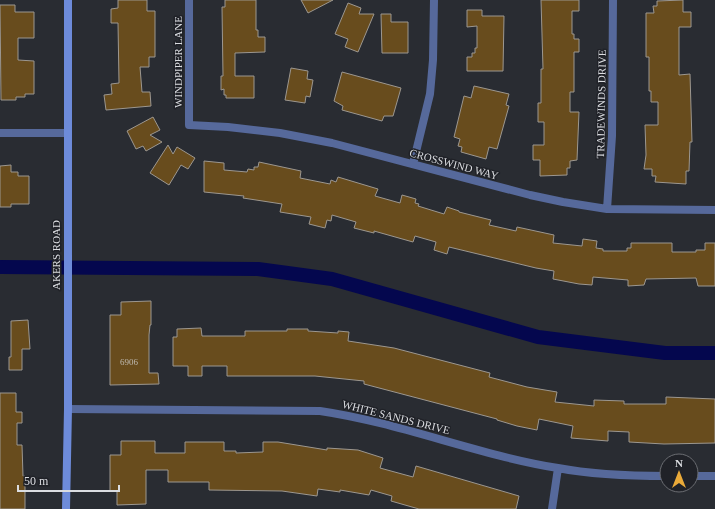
<svg xmlns="http://www.w3.org/2000/svg" width="715" height="509" font-family="Georgia,serif">
<style>
.lines{fill:none;stroke-linecap:round;stroke-linejoin:round}
.canal{stroke:#04074e;stroke-width:14}
.building{fill:#684c1d;stroke:#9c9790}
.street{stroke:#56699b;stroke-width:8}
.secondary{stroke:#6d8bda;stroke-width:8}
.labels{text-anchor:middle;stroke-width:3;stroke-linejoin:round;paint-order:stroke}
.number-label{font-size:9px;fill:#beb9b0}
.street-label{font-size:11px;fill:#dbdde1;stroke:#202228}
</style>
<rect width="100%" height="100%" fill="#292c32"/>
<g class="lines">
<!-- canal -->
<path class="canal" d="M0 267 258 269 332 279 538 337 665 353H715"/>
</g>
<!-- building -->
<path class="building" d="M118 0H147V11H155V57H149V67H140L142 92H150L151 106 106 110 104 95 112 94 111 84 119 83 118 23H111V9L118 8Z
M225 0H256V30H258V37H265V52L235 53V76H254V98H226V95H224V89L221 90V76H223L222 7H225Z
M301 0H333L308 13Z
M541 0H579V11H572V34H574V39H579V52H574V92H570V112H579L577 160 570 161V168H567V175L540 176V160H533V145H544V122H538V103H541V69H543Z
M683 0V12H691V27H679V75L690 74 692 142H690L689 171H686V184L655 182 656 176H652V169H644L646 155 645 125H658V102H651V91H649V57H646V13H654L653 6H657V1Z
M348 3 361 8 359 14H374L358 52 345 47 348 39 335 34Z
M0 5H15V12H34V38H18V60L34 61V94H25V97H16V100H1Z
M467 10H482V16H504L503 71H467V57H472V53H475V48H477V26L467 27Z
M381 14H391V22H408V53H382Z
M291 68 308 71 307 79 313 80 310 97 306 96 305 103 285 100Z
M342 72 401 88 393 116H384L382 121 342 110 343 106 334 101Z
M474 86 509 94 506 105 509 106 497 149 489 147 486 159 461 152 462 147 458 146 460 139 454 137 464 96 471 98Z
M153 117 160 130 150 135 162 142 146 151 143 146 136 149 127 131Z
M168 145 173 154 177 147 195 158 188 169 181 165 169 185 150 173Z
M204 161 224 163V170L247 172 248 169 254 170V167H258L259 162 301 171 300 178 330 184 331 180 336 182 338 177 378 189 375 196 400 203 402 195 416 199 415 203 419 204 418 206 444 214 447 207 459 211V212L491 220 489 225 516 231 517 227 554 235 553 243 582 246 583 239 597 241 596 248 603 249V251H627V248H631V243H672V252H696V250H705V243H715V286H698L696 278 646 279 644 285 628 286V280L593 277 592 285 579 284 553 279 554 271 536 268 449 247 447 254 434 250 436 242 415 236 413 242 374 231V233L354 228 356 222 332 215 331 221 327 220 325 228 309 224 311 217 280 212 282 204 243 198 244 196 204 192Z
M11 165V172H18V176H29V204H11V207H0V166Z
M151 301V325H150L149 335V373H158L159 384 110 385V315H121V302Z
M28 320 30 349H22V370H9V357H11V321Z
M201 328 202 336H245V331H287V329H308V331L338 333V331L349 332 348 341 394 348 490 373 489 377 527 387 557 392 555 402 594 406V400L624 401V404H666V397L715 399V443L664 444 629 442V432L608 431V441L571 438 573 426 539 419 537 430 517 426 497 420V419L364 384V381L315 376H227V366H202V376H188V366H173V337H177V329Z
M0 393H16V412H22V423H17V445H22L23 476H25V509H0Z
M121 441H155V453H185V442H224V451H236V453L263 452V442H278L327 450V448L358 450 383 458 380 468 413 477 416 466 519 496 516 509H419L391 501 392 496 371 490 369 495 340 490V492L318 489 317 496 282 491 209 490V482H168V470H146V504L117 505V491H110V455H121Z"/>
<g class="lines">
<!-- street -->
<path class="street" d="M189 0V125L228 127 280 133 332 143 530 195 563 202 607 209 715 210
M0 133H68
M413 164 430 94 433 60 434 0
M607 209 612 136 613 0
M68 409 320 411C401 423 477 455 558 468 594 475 631 476 667 476
M691 476H715
M552 509 558 468"/>
<!-- secondary -->
<path class="secondary" d="M66 509 68 409V0"/>
</g>
<g class="labels">
<!-- number labels -->
<g class="number-label">
<text x="129" y="365">6906</text>
</g>
<!-- street labels -->
<g class="street-label">
<text transform="translate(178 62) rotate(-90)" y="4">WINDPIPER LANE</text>
<text transform="translate(601 104) rotate(-89)" y="4">TRADEWINDS DRIVE</text>
<text transform="translate(454 164) rotate(15)" y="4">CROSSWIND WAY</text>
<text transform="translate(56 255) rotate(-90)" y="4">AKERS ROAD</text>
<text transform="translate(396 417) rotate(14)" y="4">WHITE SANDS DRIVE</text>
</g>
</g>
<!-- north arrow -->
<g transform="translate(679 473)"><circle r="19" fill="#202228" stroke="#6b6d72"/>
<path d="M0-3L7 15L0 10L-7 15Z" fill="#eaaa39"/>
<text y="-6" font-size="11" font-weight="bold" text-anchor="middle" fill="#dbdde1">N</text>
</g>
<!-- scale -->
<path d="M18 485v6h101v-6" fill="none" stroke="#dbdde1" stroke-width="2"/>
<text x="24" y="485" font-size="12" fill="#dbdde1" stroke="#202228" stroke-width="3" paint-order="stroke">50 m</text>
</svg>
